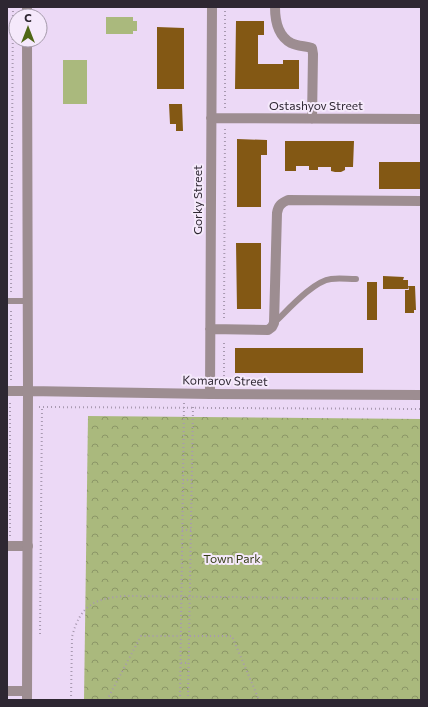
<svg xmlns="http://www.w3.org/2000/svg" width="428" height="707" font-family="Commissioner,sans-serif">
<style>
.park{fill:url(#park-crowns)}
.pitch{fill:#aab97d}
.building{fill:#835814}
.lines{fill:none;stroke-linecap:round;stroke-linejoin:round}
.path{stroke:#a899b0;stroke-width:2;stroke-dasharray:1 3;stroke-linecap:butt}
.service{stroke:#9d8d91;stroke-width:6}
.minor{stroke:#9d8d91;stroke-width:10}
.tertiary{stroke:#9d8d91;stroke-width:10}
.labels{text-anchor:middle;stroke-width:4;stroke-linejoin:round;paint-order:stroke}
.street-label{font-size:12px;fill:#2e2732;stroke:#f5e9fb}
.park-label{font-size:12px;fill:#353d16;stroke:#f5e9fb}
</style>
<defs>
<pattern id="park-crowns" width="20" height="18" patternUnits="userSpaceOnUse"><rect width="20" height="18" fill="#aab97d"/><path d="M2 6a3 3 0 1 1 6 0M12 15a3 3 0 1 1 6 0" fill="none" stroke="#8b9667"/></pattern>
</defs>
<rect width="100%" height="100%" fill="#ecd9f6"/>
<!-- park -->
<path class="park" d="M88 416 421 419V700H84Z"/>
<!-- pitch -->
<path class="pitch" d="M106 17H133V21H137V31H133V34H106Z
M63 60H87V104H63Z"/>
<!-- building -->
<path class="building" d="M236 21H264V35H258V64H283V60H299V89H235Z
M157 27 184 28V89H157Z
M169 104H182L183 131H176V124H170Z
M237 139 267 140V155H261V207H237Z
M285 141H354L353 167H345V170L341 172H335L331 171V167H318V170H309V166H296V171H285Z
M379 162H421V189H379Z
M236 243H261V309H237Z
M383 276 404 277 403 280H408V289H383Z
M367 282H377V320H367Z
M408 286H415L416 310H414V313H405V290H409Z
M235 348H363V373H235Z"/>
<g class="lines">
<!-- path -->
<path class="path" d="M225 108V7
M11 292 13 7
M224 318 225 128
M11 380V310
M224 384V340
M39 407 421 409
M183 480H192
M182 530H191
M10 536V402
M40 634 42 407
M190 636H232L259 700
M181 663H189
M71 700 72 637C80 605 95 598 126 596L421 599
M107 700 141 636H181
M180 700 184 403
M188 700 193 407"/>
<!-- service -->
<path class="service" d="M7 301H28
M274 323C287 311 313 281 331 279 339 278 347 279 356 279"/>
<!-- minor -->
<path class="minor" d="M275 7C275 20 278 36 291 43 297 46 305 46 312 48L313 54 312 119
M211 118 421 119
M210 329 268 330 272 327 274 323 277 213C278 206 281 203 288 200L421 201
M7 391H28
M210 394 212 7
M7 546H28
M7 691H27"/>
<!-- tertiary -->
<path class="tertiary" d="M27 7V16
M27 40 28 391 27 700
M28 391 210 394 421 395"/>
</g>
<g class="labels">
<!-- street labels -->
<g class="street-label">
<text x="316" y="110">Ostashyov Street</text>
<text transform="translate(198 200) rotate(-90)" y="4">Gorky Street</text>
<text transform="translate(225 381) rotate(1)" y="4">Komarov Street</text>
</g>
<!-- park labels -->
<g class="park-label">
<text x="232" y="563">Town Park</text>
</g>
</g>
<!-- border -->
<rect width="428" height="707" fill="none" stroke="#2e2732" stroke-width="16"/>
<!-- north arrow -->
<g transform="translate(28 28)"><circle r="19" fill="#f5e9fb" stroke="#a59bab"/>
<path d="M0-3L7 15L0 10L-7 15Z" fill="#4f6716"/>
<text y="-6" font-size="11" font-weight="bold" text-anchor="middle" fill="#2e2732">С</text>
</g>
</svg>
